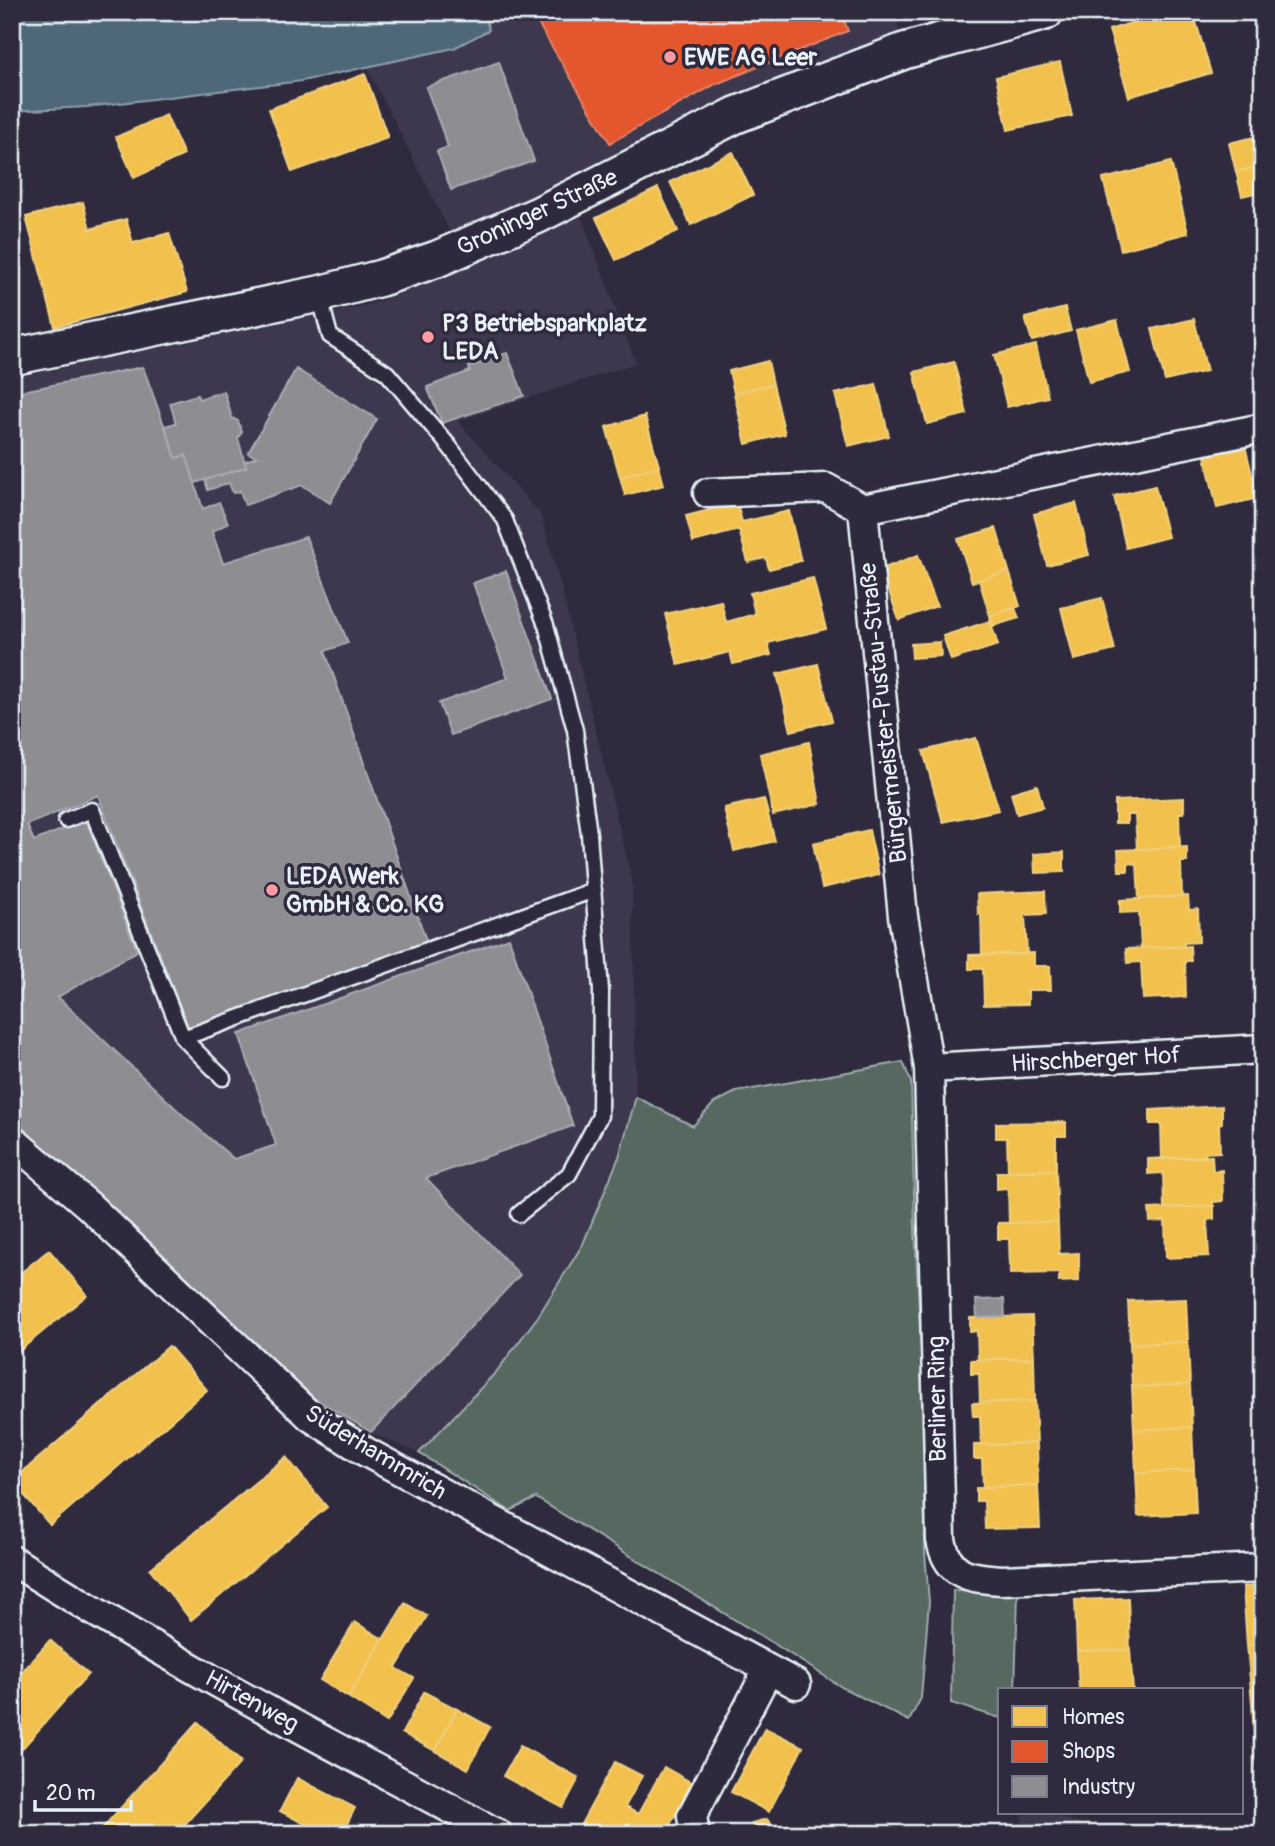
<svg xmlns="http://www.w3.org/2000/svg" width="1275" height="1846" font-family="Pangolin,sans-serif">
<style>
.built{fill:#3e374d}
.green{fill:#566861;stroke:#9facac;stroke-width:2}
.water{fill:#4f6879;stroke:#8c9fac;stroke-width:2}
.homes{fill:#f2c14e;stroke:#efcf81;stroke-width:2}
.shops{fill:#e4572e;stroke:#e5856b;stroke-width:2}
.industry{fill:#8d8d92;stroke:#a8abb1;stroke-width:2}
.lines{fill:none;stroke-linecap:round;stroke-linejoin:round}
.service-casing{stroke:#e8f1f8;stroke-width:19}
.minor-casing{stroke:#e8f1f8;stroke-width:33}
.tertiary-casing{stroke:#e8f1f8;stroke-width:40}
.service{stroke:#2f2a3d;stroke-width:14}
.minor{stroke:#2f2a3d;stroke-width:28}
.tertiary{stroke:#2f2a3d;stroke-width:35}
.poi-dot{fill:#ff9aa2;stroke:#2f2a3d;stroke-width:2.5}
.labels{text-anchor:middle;stroke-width:7;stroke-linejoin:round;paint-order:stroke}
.poi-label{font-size:24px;font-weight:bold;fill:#e8f1f8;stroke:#2f2a3d;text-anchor:start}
.street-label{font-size:24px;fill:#e8f1f8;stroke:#2f2a3d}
</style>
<rect width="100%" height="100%" fill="#2f2a3d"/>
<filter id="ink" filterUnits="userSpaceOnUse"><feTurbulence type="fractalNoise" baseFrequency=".0143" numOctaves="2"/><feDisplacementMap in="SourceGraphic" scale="14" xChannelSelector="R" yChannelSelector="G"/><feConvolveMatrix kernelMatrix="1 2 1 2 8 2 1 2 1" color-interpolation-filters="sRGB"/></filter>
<g filter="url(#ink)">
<!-- built -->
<path class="built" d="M484 12H894L904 51 459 250 367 67 454 48 488 30Z
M580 213 636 363 458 421 541 515 560 583 632 880 636 1097 619 1157 583 1244 539 1315 497 1371 419 1453 306 1406 12 1123V378L375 303 481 261Z
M1024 1813H1049L1109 1834H1018Z"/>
<!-- green -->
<path class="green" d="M903 1062 911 1082 915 1228 924 1410 925 1552 929 1602 921 1698 909 1721 843 1688 776 1645 536 1498 510 1511 419 1453 497 1371 539 1315 583 1244 619 1157 636 1097 693 1126 714 1103 736 1092Z
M953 1590 1018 1593 1015 1690H1000V1718L951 1703Z"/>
<!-- water -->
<path class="water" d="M12 12H484L489 30 454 48 302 81 87 107 12 111Z"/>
<!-- homes -->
<path class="homes" d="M1166 12H1193L1211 73 1129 97 1109 30Z
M1060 62 1072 116 1008 130 996 77Z
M365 74 388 138 292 172 269 109Z
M166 115 184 155 134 178 116 137Z
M1263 135V165L1236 172 1229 143Z
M733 152 753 195 691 225 670 182Z
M1171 162 1188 233 1121 250 1103 179Z
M1263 165V191L1242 196 1236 172Z
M658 188 678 231 616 260 596 218Z
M83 202 90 229 126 219 133 243 169 233 187 292 55 327 26 217Z
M1263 265V313H1261L1253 267Z
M1065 308 1071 331 1032 341 1025 318Z
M1194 319 1207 371 1165 381 1152 329Z
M1117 320 1130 372 1089 382 1076 330Z
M1036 345 1048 397 1007 407 994 355Z
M768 361 773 384 734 393 729 371Z
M954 362 967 414 927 424 914 372Z
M773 384 785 434 746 444 734 393Z
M876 384 889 436 848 446 835 394Z
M645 416 659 466 620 477 606 427Z
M1245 446 1258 498 1217 508 1205 456Z
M659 466 664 485 625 495 620 477Z
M1155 486 1168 537 1126 548 1114 496Z
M737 503 742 522 789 511 801 561 769 569 766 558 748 562 739 530 693 542 686 516Z
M1076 503 1089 555 1047 565 1034 514Z
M996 528 1009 571 972 582 958 539Z
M918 555 937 606 899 620 881 569Z
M1009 571 1020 606 990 616 979 580Z
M813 578 826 629 768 643 771 655 733 664 730 652 678 665 665 614 721 601 726 622 755 614 750 593Z
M1102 598 1115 650 1074 660 1061 608Z
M1015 608 1019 618 993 626 990 616Z
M990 621 998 645 951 660 943 636Z
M940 642 941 656 912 658 911 644Z
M818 664 832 721 791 731 777 674Z
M976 738 999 810 943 822 923 751Z
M1258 740H1263V753H1259Z
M809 742 820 804 773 815 760 754Z
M1037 785 1043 807 1017 814 1011 793Z
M1184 798V813H1179L1180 847 1137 849 1135 815H1127V823H1115V801Z
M764 799 775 841 734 851 724 808Z
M869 830 879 875 822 888 813 843Z
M1187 847V862H1181L1182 896 1139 899 1137 864 1128 863V871H1119L1118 850Z
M1064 852V872L1035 873 1034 854Z
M1045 891 1046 914 1025 915 1027 954 982 955 981 914H978L977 894Z
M1188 896 1189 910 1198 909 1199 942 1184 943V947L1141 948 1139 912 1120 913V900Z
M1190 946 1191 961H1185L1186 997 1143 999 1141 962 1127 963 1126 949Z
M1034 953V966H1050L1051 990H1028V1004L984 1005 983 969H969V955Z
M1222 1106V1123L1219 1124 1220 1152 1205 1153 1206 1157 1162 1159 1161 1124H1150V1110Z
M1066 1122V1136H1056V1170L1008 1171 1007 1138H996V1123Z
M1212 1156 1213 1171 1222 1170 1223 1201 1213 1202V1206L1164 1208 1163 1173 1148 1174V1159Z
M1056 1170 1058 1222 1009 1223 1008 1188 997 1189V1172Z
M1214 1206V1219L1207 1220 1209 1256 1166 1258 1165 1221 1150 1222 1149 1209Z
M1058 1222 1059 1254 1079 1253V1281L1059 1282V1273L1010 1274 1009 1239H998V1223Z
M49 1250 87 1295 12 1357V1280Z
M1186 1299 1188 1342 1130 1344 1128 1301Z
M1032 1316 1034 1358 978 1360 977 1331 970 1332V1318Z
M1188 1342 1190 1384 1132 1387 1130 1344Z
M169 1346 207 1390 50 1525 12 1481Z
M1034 1358 1035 1401 980 1403 979 1374H971V1360Z
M1190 1384 1192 1427 1134 1430 1132 1387Z
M1035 1401 1037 1443 981 1445 980 1416H973L972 1403Z
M1192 1427 1194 1470 1136 1473 1134 1430Z
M1037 1443 1038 1485 983 1487 982 1459H974V1445Z
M286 1457 327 1507 191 1620 150 1569Z
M1194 1470 1196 1513 1138 1516 1136 1473Z
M1038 1485 1040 1528 985 1529 984 1501H976V1488Z
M1263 1586V1645H1247L1243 1587Z
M1128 1598 1130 1650 1077 1651 1075 1600Z
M405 1603 427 1616 396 1668 414 1678 387 1722 348 1697Z
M355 1622 383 1639 348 1697 320 1680Z
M50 1640 88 1674 12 1760V1683Z
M1247 1645H1263V1703H1252Z
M1130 1650 1133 1690H1079L1077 1651Z
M424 1692 457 1709 435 1751 402 1733Z
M1252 1703H1263V1761H1256Z
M457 1709 490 1727 468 1769 435 1751Z
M198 1722 241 1762 176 1834H97Z
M765 1728 803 1747 769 1812 731 1792Z
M520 1746 579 1778 563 1808 503 1776Z
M1256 1761H1263V1819H1261Z
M615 1762 642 1776 625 1807 638 1814 664 1767 692 1783 665 1834H600L581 1824Z
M297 1778 355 1808 342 1834H324L280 1811Z
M767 1819 778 1834H757L752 1823Z
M386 1826 401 1834H382Z"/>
<!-- shops -->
<path class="shops" d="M539 12H841L848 31 716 84 610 143 534 17Z"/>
<!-- industry -->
<path class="industry" d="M499 62 534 161 451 190 437 151 448 147 426 87Z
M507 353 524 396 442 423 427 387 470 371 469 367Z
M143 367 176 458 186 455 203 509 219 502 228 523 212 532 223 563 306 537 348 643 325 651 427 943 188 1027 98 795 27 825 34 841 86 820 137 951 58 997 187 1119 234 1159 276 1145 239 1034 509 938 573 1126 426 1178 520 1275 371 1432 314 1398 12 1118V393Z
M296 369 377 419 330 503 302 485 245 505 240 491 233 493 229 483 208 490 205 480 246 467 245 461 257 457 248 453Z
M224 391 232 418 238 421 242 432 238 438 246 467 195 483 186 455 176 458 165 426 176 423 170 403 197 395 199 399Z
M506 571 552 699 451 735 439 703 508 678 473 583Z
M1004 1299 1005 1317 977 1318 976 1300Z"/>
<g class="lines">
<defs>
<path id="service" d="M319 294 330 336 387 373 449 446 505 520 546 625 575 730 589 834 601 991 600 1116 569 1174 519 1214
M66 820 92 810 183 1038
M223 1078 183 1038 594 890"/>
<path id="minor" d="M1263 428 863 509 903 916 929 1068 941 1540C948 1576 970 1578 1002 1580L1263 1568
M708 493 826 488 863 509
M929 1068 1263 1049
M12 1140 88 1205 311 1417 366 1452 796 1684
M12 1560C169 1661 334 1746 498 1834
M695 1834 692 1816 768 1670"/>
<path id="tertiary" d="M12 357 319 294 381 278 437 259 538 215 736 115 904 51 1045 12"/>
</defs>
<!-- service casing -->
<use href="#service" class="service-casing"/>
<!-- minor casing -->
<use href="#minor" class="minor-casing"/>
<!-- tertiary casing -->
<use href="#tertiary" class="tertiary-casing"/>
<!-- service -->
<use href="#service" class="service"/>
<!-- minor -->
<use href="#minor" class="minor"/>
<!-- tertiary -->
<use href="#tertiary" class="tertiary"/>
</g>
</g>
<!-- markers -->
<g class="poi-dot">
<circle cx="670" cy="57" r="7"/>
<circle cx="428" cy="337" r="7"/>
<circle cx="272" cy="890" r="7"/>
</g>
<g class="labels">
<!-- poi labels -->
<g class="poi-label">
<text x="684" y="65">EWE AG Leer</text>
<text x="442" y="331">P3 Betriebsparkplatz<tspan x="442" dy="28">LEDA</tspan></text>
<text x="286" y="884">LEDA Werk<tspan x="286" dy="28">GmbH &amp; Co. KG</tspan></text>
</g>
<!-- street labels -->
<g class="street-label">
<text transform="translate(537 212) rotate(-25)" y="8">Groninger Straße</text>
<text transform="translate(883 713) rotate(-96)" y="8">Bürgermeister-Pustau-Straße</text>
<text transform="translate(1096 1059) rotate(-3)" y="8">Hirschberger Hof</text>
<text transform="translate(937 1399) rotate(-91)" y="8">Berliner Ring</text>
<text transform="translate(376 1452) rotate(31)" y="8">Süderhammrich</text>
<text transform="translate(252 1701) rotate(29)" y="8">Hirtenweg</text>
</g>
</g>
<!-- margin -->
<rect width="1275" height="1846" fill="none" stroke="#2f2a3d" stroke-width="42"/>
<rect x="21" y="21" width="1233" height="1804" fill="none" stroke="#e8f1f8" stroke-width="2.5" filter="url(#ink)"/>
<!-- legend -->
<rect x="998" y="1688" width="245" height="126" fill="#2f2a3d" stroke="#797a88" stroke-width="2"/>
<rect x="1012" y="1706" width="35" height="21" fill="#f2c14e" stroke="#797a88" stroke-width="2"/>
<text x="1062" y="1724" font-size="21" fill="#e8f1f8">Homes</text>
<rect x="1012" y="1741" width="35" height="21" fill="#e4572e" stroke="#797a88" stroke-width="2"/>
<text x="1062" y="1758" font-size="21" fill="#e8f1f8">Shops</text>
<rect x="1012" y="1776" width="35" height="21" fill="#8d8d92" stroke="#797a88" stroke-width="2"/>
<text x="1062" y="1794" font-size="21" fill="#e8f1f8">Industry</text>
<!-- scale -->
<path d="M35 1800v10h96v-10" fill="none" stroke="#e8f1f8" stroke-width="3.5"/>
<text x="46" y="1800" font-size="21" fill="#e8f1f8" stroke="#2f2a3d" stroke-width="5" paint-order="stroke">20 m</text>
</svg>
